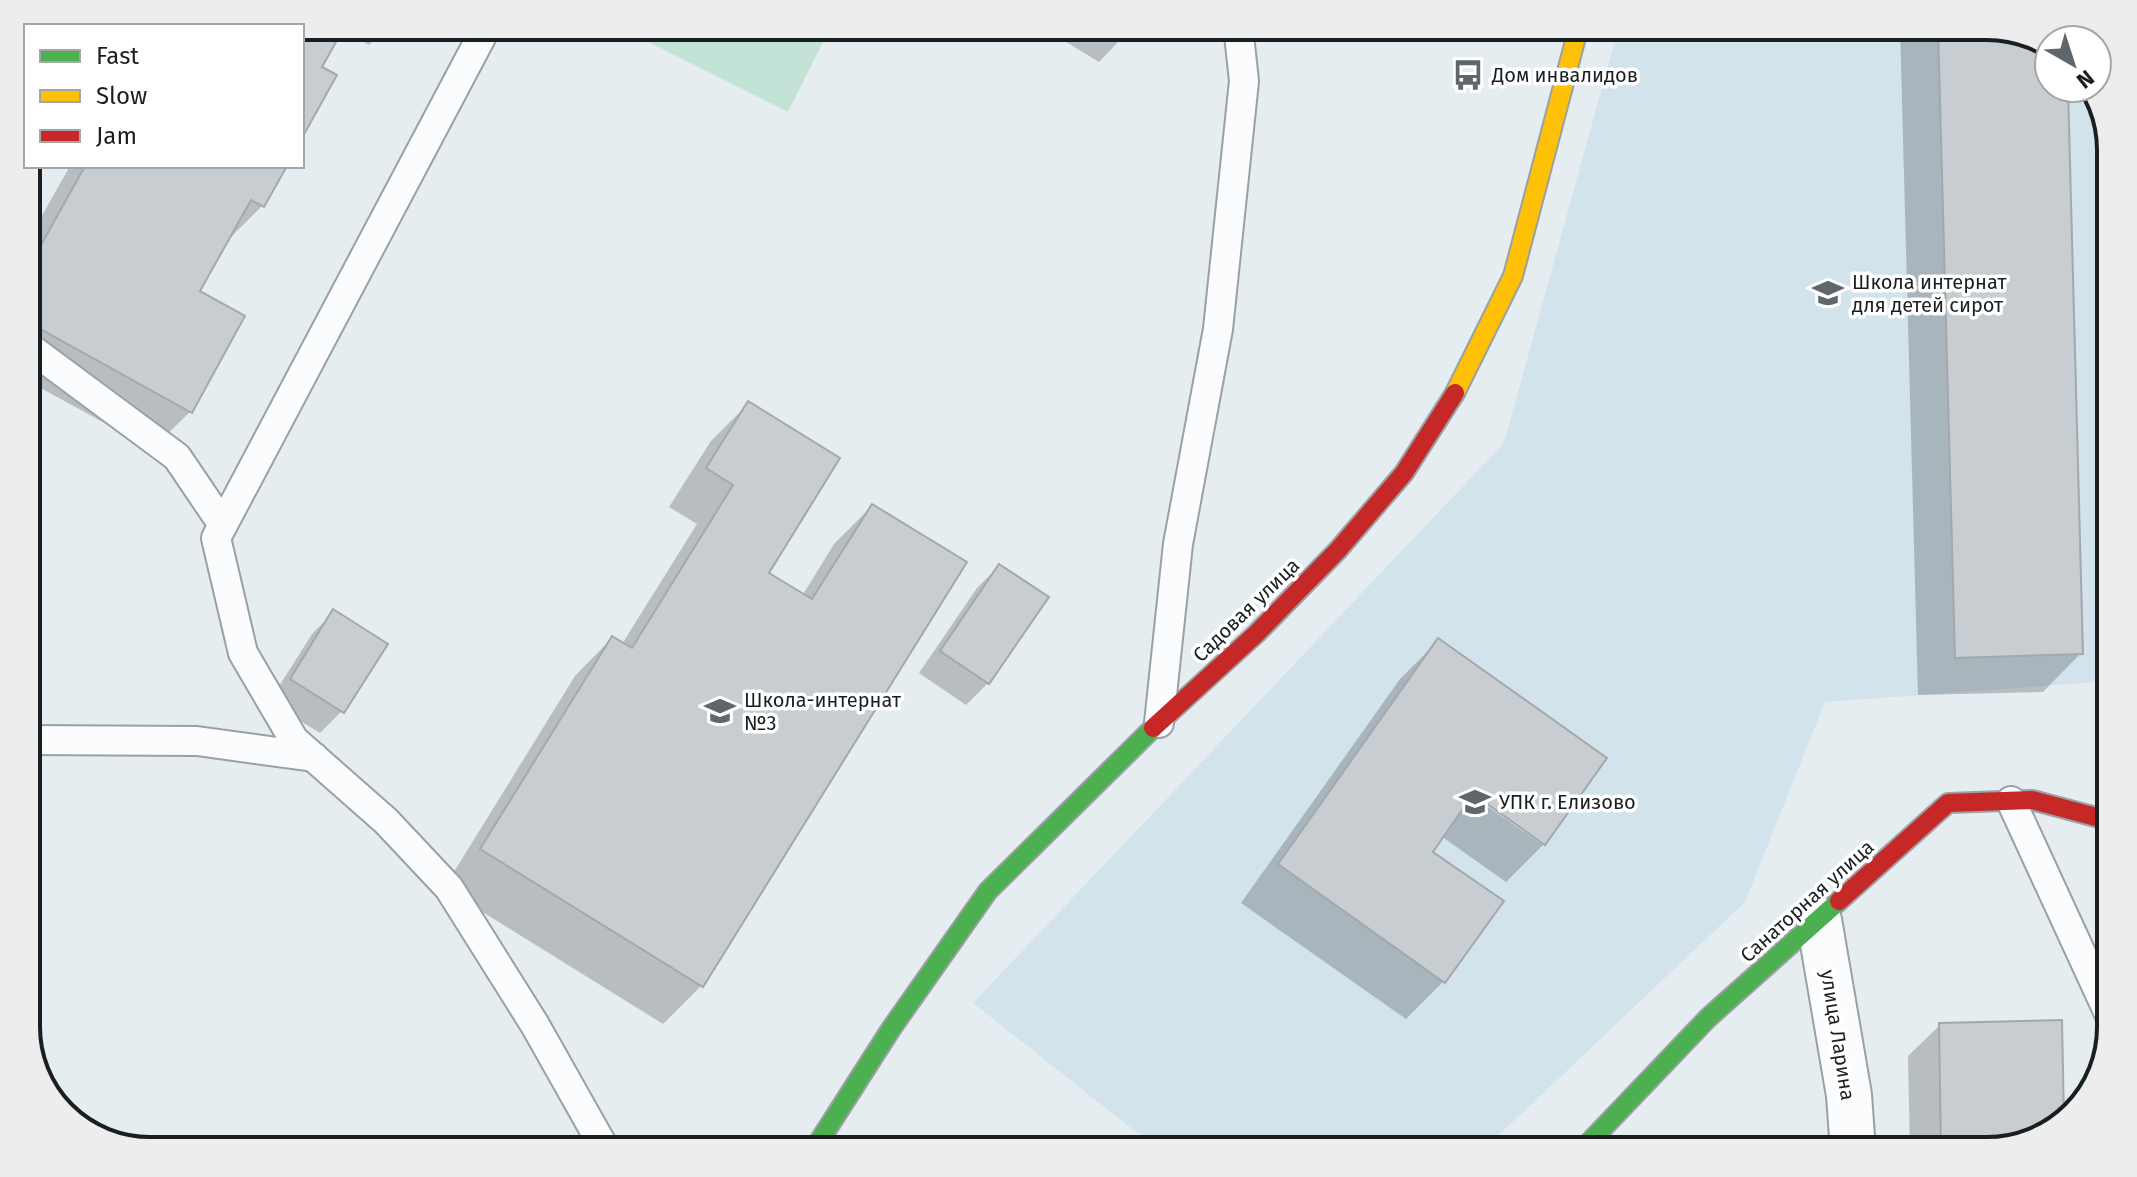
<svg xmlns="http://www.w3.org/2000/svg" width="2137" height="1177" font-family="'Fira Sans',sans-serif">
<style>
.built{fill:#d2e3eb}
.grass{fill:#c3e3d6}
.shadow{fill:#0003;fill-rule:evenodd}
.building{fill:#c8cdd1;stroke:#a4a8ac;stroke-width:2}
.lines{fill:none;stroke-linecap:round;stroke-linejoin:round}
.lane-casing{stroke:#9aa0a3;stroke-width:32}
.street-casing{stroke:#9aa0a3;stroke-width:48}
.fast-casing{stroke:#9aa0a3;stroke-width:22}
.slow-casing{stroke:#9aa0a3;stroke-width:22}
.jam-casing{stroke:#9aa0a3;stroke-width:22}
.lane{stroke:#fbfcfd;stroke-width:28}
.street{stroke:#fbfcfd;stroke-width:44}
.fast{stroke:#4caf50;stroke-width:18}
.slow{stroke:#ffc107;stroke-width:18}
.jam{stroke:#c62828;stroke-width:18}
.labels{text-anchor:middle;stroke-width:7;stroke-linejoin:round;paint-order:stroke}
.poi-label{font-size:20px;fill:#191f21;stroke:#fff;text-anchor:start}
.street-label{font-size:20px;fill:#191f21;stroke:#fff}
.rim{fill:none;stroke:#191f21;stroke-width:4}
</style>
<rect width="100%" height="100%" fill="#e5edf1"/>
<!-- built -->
<path class="built" d="M1619 26H1987L2049 43V88H2093L2111 142V681L1825 702 1745 902 1482 1151H1160L973 1003 1504 443Z"/>
<!-- grass -->
<path class="grass" d="M617 26H831L788 112Z"/>
<!-- shadow -->
<path class="shadow" d="M150 26H389L369 45 341 29 320 68 302 134V26Z
M1040 26H1133L1099 62Z
M1900 26H1987L2049 42V88H2066L2081 653 2043 692 1918 695Z
M70 166H284L263 205 223 245 197 291 190 412 152 449 26 380V244Z
M749 403 766 573 802 596 834 544 872 506 964 563 701 986 663 1024 444 888 575 676 612 638 622 644 697 524 669 507 711 441Z
M999 566 988 683 966 705 919 673 977 588Z
M334 612 342 711 320 733 269 702 312 634Z
M1438 641 1544 844 1506 882 1441 836 1430 852 1444 981 1406 1019 1241 903 1400 679ZM1466 786 1540 839V843L1464 790Z
M2060 1022 2062 1121 2050 1134 1988 1151H1910L1908 1056 1940 1025Z"/>
<!-- building -->
<path class="building" d="M163 26H345L322 67 337 75 302 138V26Z
M1938 26H1987L2049 42V88H2068L2083 654 1955 658Z
M85 166H287L264 207 251 200 200 291 245 316 192 413 26 321V272Z
M748 401 840 458 769 573 812 599 872 504 967 562 703 987 480 849 612 636 632 648 733 485 706 468Z
M999 564 1049 597 989 684 940 651Z
M333 609 388 644 344 713 290 679Z
M1438 638 1607 758 1545 845 1473 794 1433 852 1504 901 1445 983 1278 864Z
M2062 1020 2064 1119 2050 1134 1988 1151H1941L1939 1023Z"/>
<g class="lines">
<defs>
<path id="lane" d="M487 26 216 538 243 653 294 740 386 821 449 888 535 1025 606 1151
M26 345 177 457 223 525
M1159 723 1178 544 1218 329 1244 81 1238 26
M26 740 197 741 314 757
M2011 801 2111 1018"/>
<path id="street" d="M1819 920 1849 1095 1853 1151"/>
<path id="fast" d="M813 1151 891 1029 988 891 1153 728
M1581 1151 1708 1018 1839 901"/>
<path id="slow" d="M1455 393 1513 276 1579 26"/>
<path id="jam" d="M1153 728 1257 633 1338 550 1404 473 1455 393
M1839 901 1948 803 2032 800 2111 821"/>
</defs>
<!-- lane casing -->
<use href="#lane" class="lane-casing"/>
<!-- street casing -->
<use href="#street" class="street-casing"/>
<!-- fast casing -->
<use href="#fast" class="fast-casing"/>
<!-- slow casing -->
<use href="#slow" class="slow-casing"/>
<!-- jam casing -->
<use href="#jam" class="jam-casing"/>
<!-- lane -->
<use href="#lane" class="lane"/>
<!-- street -->
<use href="#street" class="street"/>
<!-- fast -->
<use href="#fast" class="fast"/>
<!-- slow -->
<use href="#slow" class="slow"/>
<!-- jam -->
<use href="#jam" class="jam"/>
</g>
<!-- icons -->
<defs>
<symbol id="bus-bare" viewBox="-9 -9 18 18"><path d="M-5-6H5V4H4V6H2V4H-2V6H-4V4H-5ZM-3.5-4V0h7V-4ZM-3.5 1.2v1.5H-2V1.2ZM2 1.2v1.5H3.5V1.2Z" fill="#60676a" stroke="#fff" stroke-width="2.5" paint-order="stroke"/></symbol>
<symbol id="school-bare" viewBox="-9 -9 18 18"><path d="M0-5L7-2L0 1L-7-2ZM-4 1L0 2.5L4 1V4Q0 6-4 4Z" fill="#60676a" stroke="#fff" stroke-width="2.5" paint-order="stroke"/></symbol>
<symbol id="university-bare" viewBox="-9 -9 18 18"><path d="M0-5L7-2L0 1L-7-2ZM-4 1L0 2.5L4 1V4Q0 6-4 4Z" fill="#60676a" stroke="#fff" stroke-width="2.5" paint-order="stroke"/></symbol>
</defs>
<g fill-rule="evenodd">
<use href="#bus-bare" x="1446" y="53" width="44" height="44"/>
<use href="#school-bare" x="1806" y="271" width="44" height="44"/>
<use href="#school-bare" x="698" y="689" width="44" height="44"/>
<use href="#university-bare" x="1453" y="780" width="44" height="44"/>
</g>
<g class="labels">
<!-- poi labels -->
<g class="poi-label">
<text x="1492" y="82">Дом инвалидов</text>
<text x="1852" y="289">Школа интернат<tspan x="1852" dy="23">для детей сирот</tspan></text>
<text x="744" y="707">Школа-интернат<tspan x="744" dy="23">№3</tspan></text>
<text x="1499" y="809">УПК г. Елизово</text>
</g>
<!-- street labels -->
<g class="street-label">
<text transform="translate(1246 610) rotate(-44)" y="7">Садовая улица</text>
<text transform="translate(1807 901) rotate(-42)" y="7">Санаторная улица</text>
<text transform="translate(1838 1035) rotate(81)" y="7">улица Ларина</text>
</g>
</g>
<!-- crop -->
<path d="M0 0H2137V1177H0ZM150 40H1987A110 110 0 0 1 2097 150V1027A110 110 0 0 1 1987 1137H150A110 110 0 0 1 40 1027V150A110 110 0 0 1 150 40Z" fill="#ededed" fill-rule="evenodd"/>
<path class="rim" d="M150 40H1987A110 110 0 0 1 2097 150V1027A110 110 0 0 1 1987 1137H150A110 110 0 0 1 40 1027V150A110 110 0 0 1 150 40Z"/>
<!-- legend -->
<rect x="24" y="24" width="280" height="144" fill="#ffffff" stroke="#a3a5a6" stroke-width="2"/>
<rect x="40" y="50" width="40" height="12" fill="#4caf50" stroke="#a3a5a6" stroke-width="2"/>
<text x="96" y="64" font-size="24" fill="#191f21">Fast</text>
<rect x="40" y="90" width="40" height="12" fill="#ffc107" stroke="#a3a5a6" stroke-width="2"/>
<text x="96" y="104" font-size="24" fill="#191f21">Slow</text>
<rect x="40" y="130" width="40" height="12" fill="#c62828" stroke="#a3a5a6" stroke-width="2"/>
<text x="96" y="144" font-size="24" fill="#191f21">Jam</text>
<!-- north arrow -->
<g transform="translate(2073 64) rotate(141)"><circle r="38" fill="#ffffff" stroke="#a3a5a6" stroke-width="2"/>
<path d="M0-6L14 30L0 20L-14 30Z" fill="#60676a"/>
<text y="-12" font-size="22" font-weight="bold" text-anchor="middle" fill="#191f21">N</text>
</g>
</svg>
